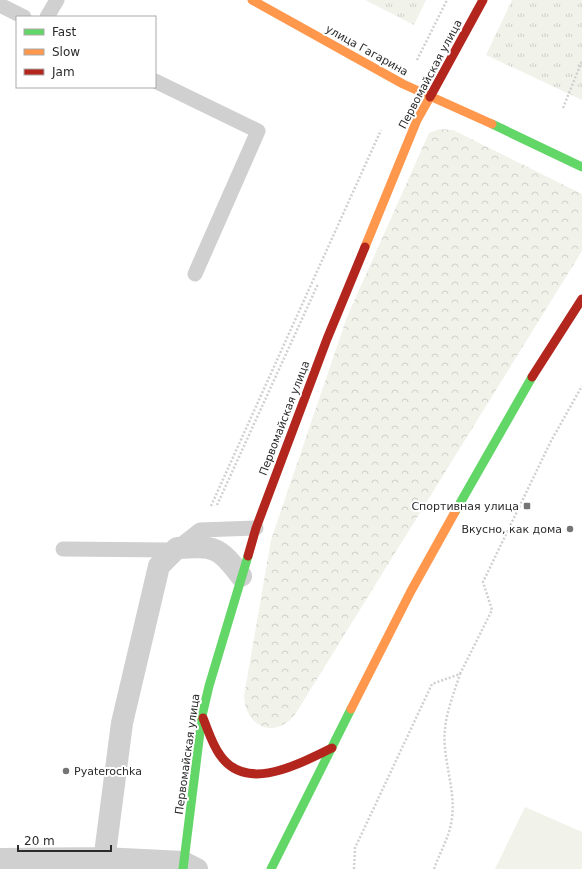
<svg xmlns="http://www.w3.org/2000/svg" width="582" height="869" font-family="'DejaVu Sans',sans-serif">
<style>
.green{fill:#f1f2ea}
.forest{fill:url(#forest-crowns)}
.park{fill:url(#park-tufts)}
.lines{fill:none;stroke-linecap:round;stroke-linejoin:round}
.path{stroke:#d0d0d0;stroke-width:2.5;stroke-dasharray:2 2;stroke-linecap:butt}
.lane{stroke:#d0d0d0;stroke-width:15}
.street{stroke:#d0d0d0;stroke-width:22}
.fast{stroke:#63d668;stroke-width:9}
.slow{stroke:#ff974d;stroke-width:9}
.jam{stroke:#b3261e;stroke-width:9}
.poi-dot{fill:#757575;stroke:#fff;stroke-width:1.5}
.labels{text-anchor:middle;stroke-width:4;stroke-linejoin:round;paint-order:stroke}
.street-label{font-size:11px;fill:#2b2b2b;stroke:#fff}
.poi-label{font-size:11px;fill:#2b2b2b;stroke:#fff;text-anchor:end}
</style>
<defs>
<pattern id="forest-crowns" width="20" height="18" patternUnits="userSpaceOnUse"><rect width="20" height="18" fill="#f1f2ea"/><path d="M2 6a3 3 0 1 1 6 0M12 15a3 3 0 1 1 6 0" fill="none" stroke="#cfd0c9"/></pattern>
<pattern id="park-tufts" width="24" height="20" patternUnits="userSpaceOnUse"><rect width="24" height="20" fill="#f1f2ea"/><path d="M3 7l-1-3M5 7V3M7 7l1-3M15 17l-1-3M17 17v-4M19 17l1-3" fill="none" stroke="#cfd0c9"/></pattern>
</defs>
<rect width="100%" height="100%" fill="#fff"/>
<!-- green -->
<path class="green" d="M525 807 582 832V869H495Z"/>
<!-- forest -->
<path class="forest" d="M440 129 453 130 582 194V251L296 713C277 740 245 728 244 696L271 540 347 317 429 133Z"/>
<!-- park -->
<path class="park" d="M365 0H426L414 25Z
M512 0H582V100L486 55Z"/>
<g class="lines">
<!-- path -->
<path class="path" d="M417 60 447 0
M563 108 582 61
M217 505 318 284
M211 506 381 130
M354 869 355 848 432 684 460 674 492 610 483 582 551 441 582 386
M434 869C440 852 450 836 452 818 455 793 447 772 445 748 442 722 452 699 460 674"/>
<!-- lane -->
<path class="lane" d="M0 5 24 17
M47 17 57 0
M155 81 258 131 195 274
M63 549 169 550 177 548 200 530 256 528"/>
<!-- street -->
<path class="street" d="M0 859 103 858 183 862 197 869
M103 869 122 723 159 566 177 548C214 546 219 546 241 576"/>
<!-- fast -->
<path class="fast" d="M492 124 582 167
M455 512 532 377
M183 869 202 716 209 686 248 556
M271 869 351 709"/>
<!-- slow -->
<path class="slow" d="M252 0 403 84 492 124
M365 247 417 120 430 97
M351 709 411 591 455 512"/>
<!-- jam -->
<path class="jam" d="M430 97 483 0
M532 377 582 299
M248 556 256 528 327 339 365 247
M203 718C208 730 212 744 220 755 247 794 300 763 332 748"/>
</g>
<!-- markers -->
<g class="poi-dot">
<rect x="523" y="502" width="8" height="8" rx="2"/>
<circle cx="570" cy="529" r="4"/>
<circle cx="66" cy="771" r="4"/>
</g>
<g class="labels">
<!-- street labels -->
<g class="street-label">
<text transform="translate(367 50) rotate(29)" y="4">улица Гагарина</text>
<text transform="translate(430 74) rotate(-62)" y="4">Первомайская улица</text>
<text transform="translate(284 418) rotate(-69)" y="4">Первомайская улица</text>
<text transform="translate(187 754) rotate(-82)" y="4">Первомайская улица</text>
</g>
<!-- poi labels -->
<g class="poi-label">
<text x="519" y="510">Спортивная улица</text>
<text x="562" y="533">Вкусно, как дома</text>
<text x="74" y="775" text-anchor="start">Pyaterochka</text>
</g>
</g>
<!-- legend -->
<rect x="16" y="16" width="140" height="72" fill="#ffffff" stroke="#aaaaaa"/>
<rect x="24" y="29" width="20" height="6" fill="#63d668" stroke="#aaaaaa"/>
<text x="52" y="36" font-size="12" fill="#2b2b2b">Fast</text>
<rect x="24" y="49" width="20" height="6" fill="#ff974d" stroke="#aaaaaa"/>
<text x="52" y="56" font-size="12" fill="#2b2b2b">Slow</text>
<rect x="24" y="69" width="20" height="6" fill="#b3261e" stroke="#aaaaaa"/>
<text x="52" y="76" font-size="12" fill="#2b2b2b">Jam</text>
<!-- scale -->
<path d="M18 845v6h93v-6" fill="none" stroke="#2b2b2b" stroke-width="2"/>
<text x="24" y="845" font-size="12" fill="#2b2b2b" stroke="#ffffff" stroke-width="3" paint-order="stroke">20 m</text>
</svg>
